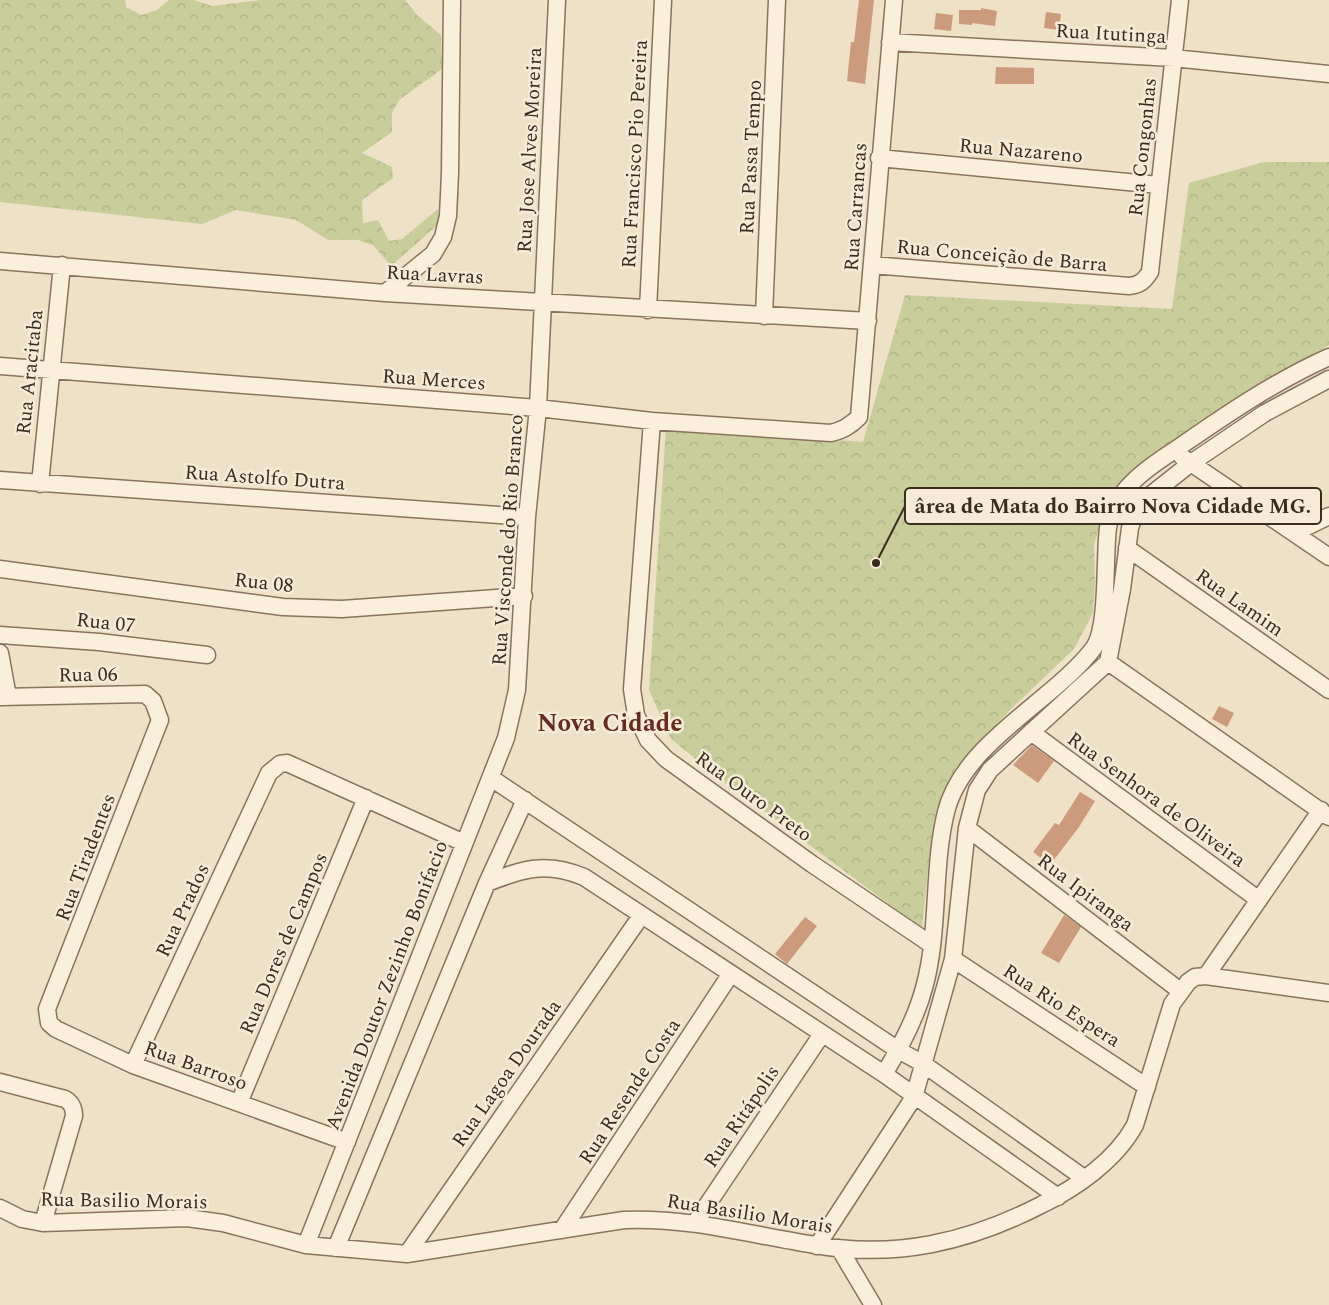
<svg xmlns="http://www.w3.org/2000/svg" width="1329" height="1305" font-family="Spectral,serif">
<style>
.forest{fill:url(#forest-crowns)}
.building{fill:#cc9b7e}
.lines{fill:none;stroke-linecap:round;stroke-linejoin:round}
.street-casing{stroke:#8a735d;stroke-width:19}
.street{stroke:#f9efdb;stroke-width:16}
.labels{text-anchor:middle;stroke-width:5;stroke-linejoin:round;paint-order:stroke}
.street-label{font-size:20px;fill:#3b2c20;stroke:#f6ebd7}
.district-label{font-size:25px;font-weight:bold;fill:#672c20;stroke:#f6ebd7}
.leader{fill:none;stroke:#3b2c20;stroke-width:2}
.callout-dot{fill:#3b2c20;stroke:#f6ebd7;stroke-width:2}
.callout{fill:#f6ebd7;stroke:#3b2c20;stroke-width:2}
.callout-label{font-size:21px;text-anchor:middle;font-weight:bold;fill:#3b2c20}
</style>
<defs>
<pattern id="forest-crowns" width="20" height="18" patternUnits="userSpaceOnUse" patternTransform="scale(1.25)"><rect width="20" height="18" fill="#c9cd9b"/><path d="M2 6a3 3 0 1 1 6 0M12 15a3 3 0 1 1 6 0" fill="none" stroke="#aeb085"/></pattern>
</defs>
<rect width="100%" height="100%" fill="#eee1c7"/>
<!-- forest -->
<path class="forest" d="M0 0H125L126 7 141 15 157 10 169 0H194L212 6 260 0H405L417 15 441 35 442 69 399 100 392 113V132L362 153 392 167 393 178 362 200 363 223 378 220 389 241 402 239 438 209 440 223 391 266 373 245 358 240H328L296 220 236 210 202 224 0 202Z
M1264 162H1329V345L1198 422 1134 470 1103 515 1094 544 1095 582 1093 613 1074 649 1012 708 955 769 931 841 922 929 717 776 671 739 649 690 666 427 863 442 905 295 1172 309 1189 183Z"/>
<!-- building -->
<path class="building" d="M859 0H874L865 84 847 81 851 42H854Z
M981 8 997 11 995 26 972 23V25L959 24V10H981Z
M1046 12 1061 14 1059 30 1044 28Z
M936 13 953 15 951 31 934 29Z
M996 67 1034 68V84H995Z
M1219 706 1234 713 1227 727 1212 719Z
M1032 745 1054 761 1038 783 1013 765Z
M1080 792 1095 801 1079 827 1050 865 1033 852 1055 823 1059 825Z
M1064 915 1081 927 1059 963 1041 953Z
M805 917 817 926 787 964 775 954Z"/>
<g class="lines">
<defs>
<path id="street" d="M890 42 1173 58 1329 74
M879 158 1159 185
M0 261 385 293 868 321
M872 265 1129 286C1140 285 1144 281 1150 272L1180 0
M385 293 433 254 443 237 448 216 450 173 452 0
M648 310 663 0
M764 316 777 0
M0 366 538 408 652 421 831 433C843 430 850 426 859 417L894 0
M652 421 632 689 636 715 648 740 666 759 812 864 932 945
M1182 457 1329 557
M0 480 527 517
M40 484 62 265
M1294 533 1329 516
M1127 548 1329 690
M0 569 283 607 342 609 524 596
M0 635 99 642 207 655
M0 653 8 697
M1108 662 1329 817
M0 697 145 694 153 701 160 720 47 1009 49 1023 56 1029 133 1065 347 1142
M1031 732 1259 900
M491 778 898 1050 922 1063 1084 1178
M967 828 1179 990
M487 883C524 869 545 861 584 877L884 1074 1058 1197
M953 959 1147 1087
M1206 976 1321 810
M133 1065 269 773 280 764 287 763 464 843
M884 1074C900 1048 916 1018 924 988 940 931 932 869 946 812 963 743 1052 702 1093 649 1109 629 1104 555 1108 528 1110 514 1118 498 1128 487 1144 469 1165 457 1185 443 1233 410 1276 381 1329 357
M0 1082 65 1099C72 1103 74 1108 74 1116L43 1223
M239 1103 366 798
M0 1208 22 1219 43 1223 187 1218 223 1223 306 1245 407 1254 624 1220C689 1217 751 1235 815 1245 896 1259 969 1242 1041 1205 1076 1188 1116 1160 1135 1125L1172 1004 1188 982 1195 977 1206 976 1329 993
M695 1223 822 1034
M562 1230 730 975
M306 1245 506 738 517 690 527 517 538 408 557 0
M817 1246 914 1097 953 959 967 828 977 790 990 770 1108 662 1122 589 1130 528 1135 513 1143 501 1191 463 1265 413 1329 379
M336 1248 487 883 525 800
M839 1248 873 1305
M407 1254 641 916"/>
</defs>
<!-- street casing -->
<use href="#street" class="street-casing"/>
<!-- street -->
<use href="#street" class="street"/>
</g>
<g class="labels">
<!-- street labels -->
<g class="street-label">
<text transform="translate(1111 33) rotate(3)" y="7">Rua Itutinga</text>
<text transform="translate(1142 147) rotate(-84)" y="7">Rua Congonhas</text>
<text transform="translate(529 150) rotate(-87)" y="7">Rua Jose Alves Moreira</text>
<text transform="translate(1021 150) rotate(5)" y="7">Rua Nazareno</text>
<text transform="translate(634 154) rotate(-87)" y="7">Rua Francisco Pio Pereira</text>
<text transform="translate(750 157) rotate(-87)" y="7">Rua Passa Tempo</text>
<text transform="translate(855 207) rotate(-86)" y="7">Rua Carrancas</text>
<text transform="translate(1002 255) rotate(5)" y="7">Rua Conceição de Barra</text>
<text transform="translate(435 274) rotate(3)" y="7">Rua Lavras</text>
<text transform="translate(29 372) rotate(-84)" y="7">Rua Aracitaba</text>
<text transform="translate(434 379) rotate(4)" y="7">Rua Merces</text>
<text transform="translate(265 477) rotate(4)" y="7">Rua Astolfo Dutra</text>
<text transform="translate(507 540) rotate(-86)" y="7">Rua Visconde do Rio Branco</text>
<text transform="translate(264 582) rotate(6)" y="7">Rua 08</text>
<text transform="translate(1240 602) rotate(35)" y="7">Rua Lamim</text>
<text transform="translate(106 622) rotate(6)" y="7">Rua 07</text>
<text transform="translate(88 674) rotate(-1)" y="7">Rua 06</text>
<text transform="translate(754 796) rotate(36)" y="7">Rua Ouro Preto</text>
<text transform="translate(1157 799) rotate(36)" y="7">Rua Senhora de Oliveira</text>
<text transform="translate(85 857) rotate(-69)" y="7">Rua Tiradentes</text>
<text transform="translate(1086 892) rotate(37)" y="7">Rua Ipiranga</text>
<text transform="translate(182 910) rotate(-65)" y="7">Rua Prados</text>
<text transform="translate(283 943) rotate(-67)" y="7">Rua Dores de Campos</text>
<text transform="translate(386 985) rotate(-69)" y="7">Avenida Doutor Zezinho Bonifacio</text>
<text transform="translate(1062 1005) rotate(33)" y="7">Rua Rio Espera</text>
<text transform="translate(196 1065) rotate(20)" y="7">Rua Barroso</text>
<text transform="translate(506 1073) rotate(-55)" y="7">Rua Lagoa Dourada</text>
<text transform="translate(629 1091) rotate(-57)" y="7">Rua Resende Costa</text>
<text transform="translate(741 1116) rotate(-56)" y="7">Rua Ritápolis</text>
<text transform="translate(124 1200) rotate(1)" y="7">Rua Basilio Morais</text>
<text transform="translate(750 1213) rotate(9)" y="7">Rua Basilio Morais</text>
</g>
<!-- district labels -->
<g class="district-label">
<text x="610" y="731">Nova Cidade</text>
</g>
</g>
<!-- callouts -->
<path class="leader" d="M876 563L905 506"/>
<circle class="callout-dot" cx="876" cy="563" r="5"/>
<rect class="callout" x="905" y="488" width="416" height="36" rx="5"/>
<g class="callout-label">
<text x="1113" y="513">ârea de Mata do Bairro Nova Cidade MG.</text>
</g>
</svg>
